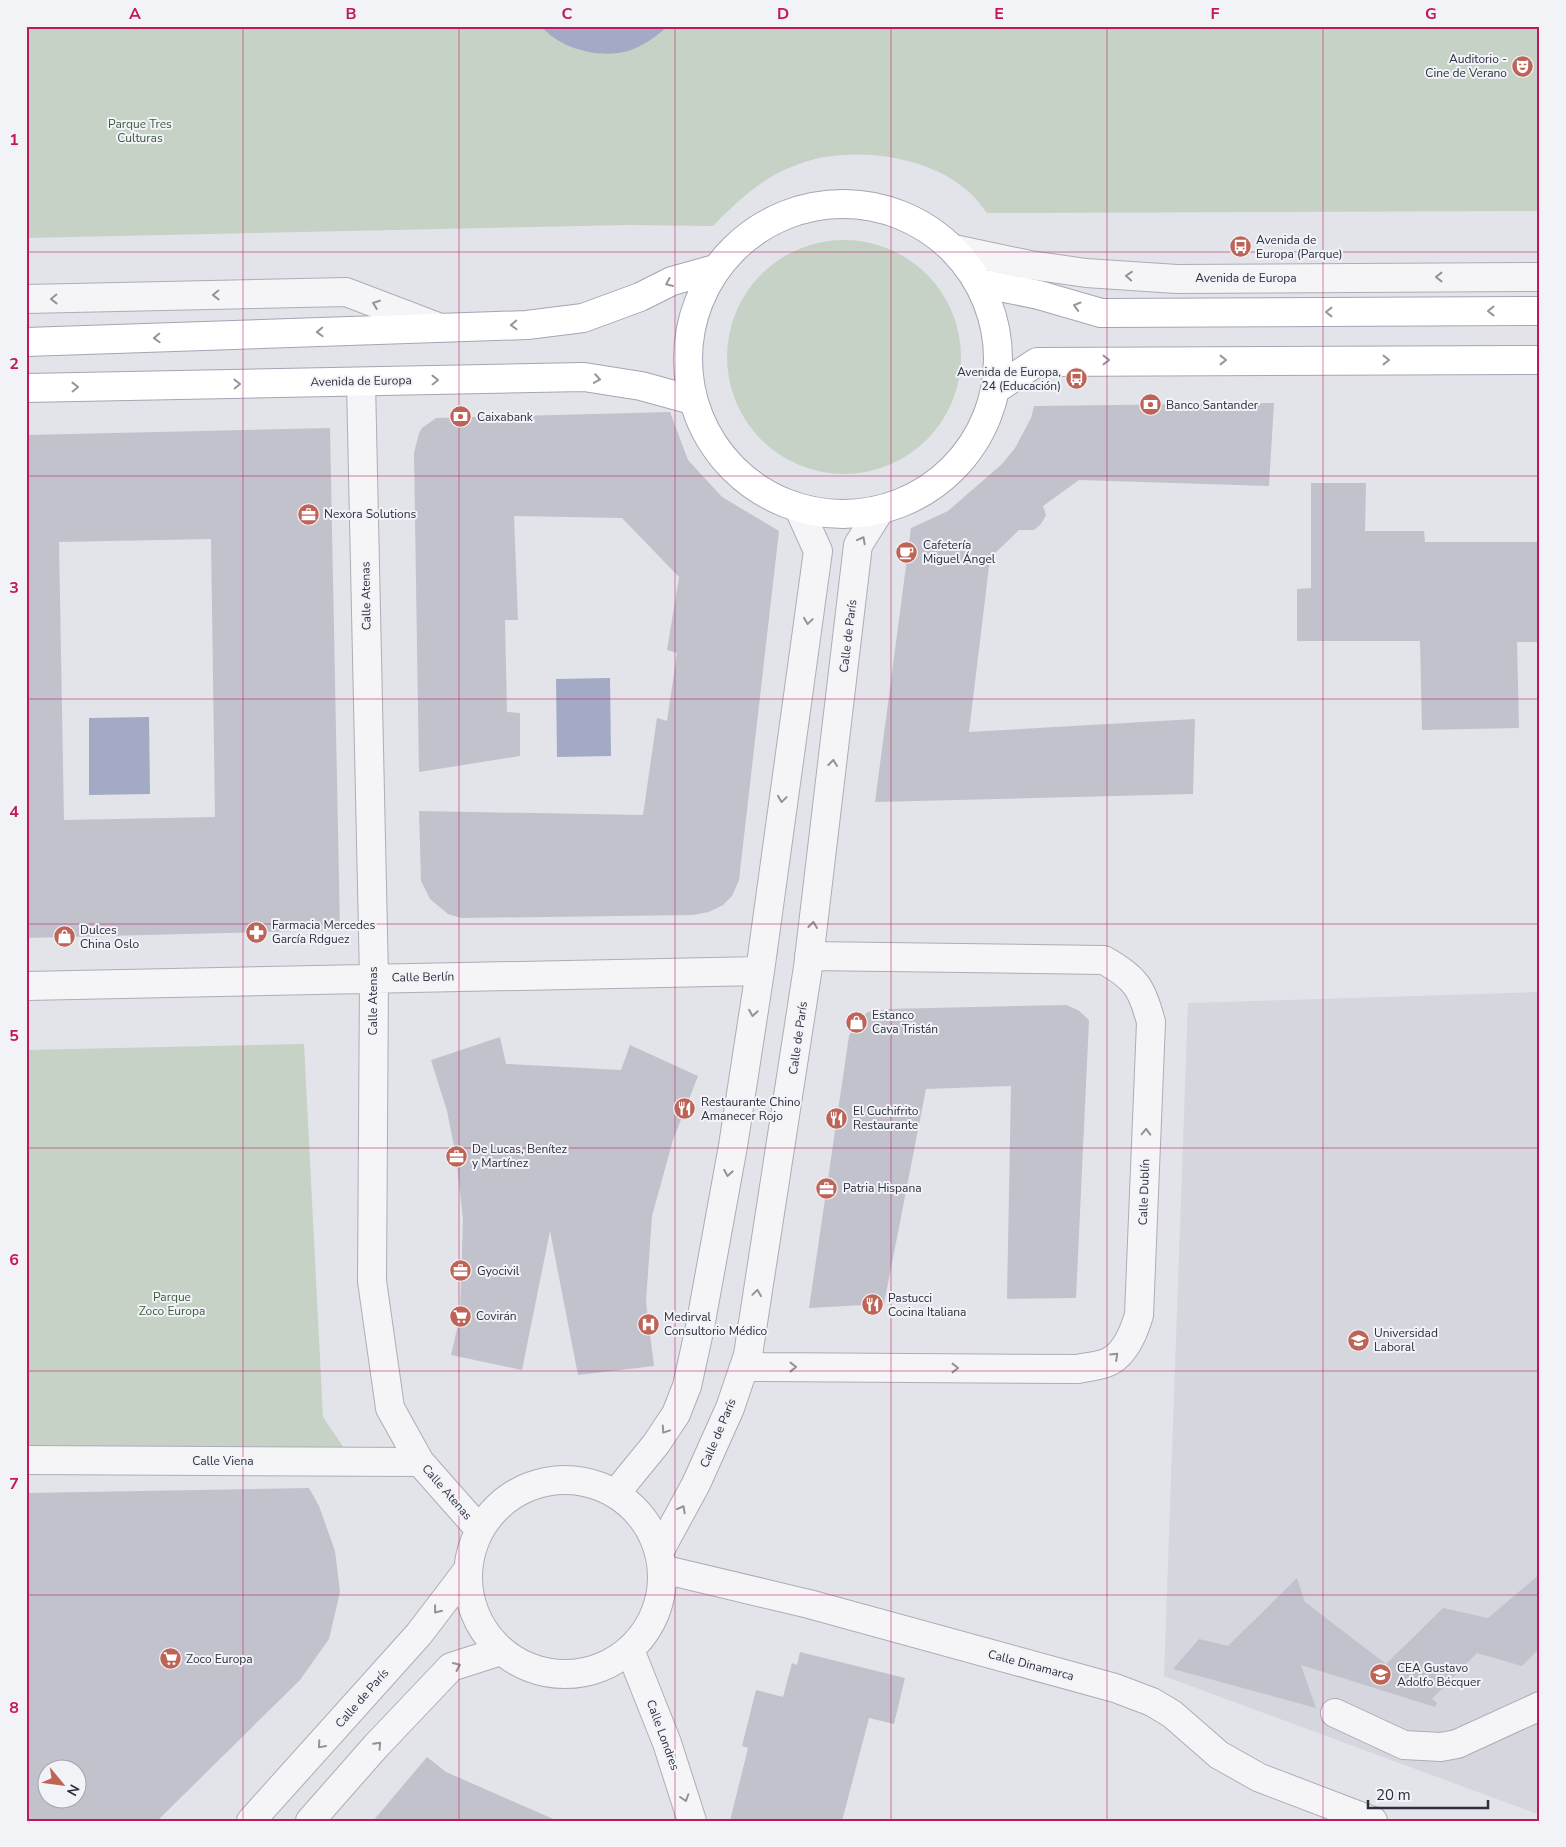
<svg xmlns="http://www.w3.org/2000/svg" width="1566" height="1847" font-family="'Nunito Sans',sans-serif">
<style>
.built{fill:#d5d6de}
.green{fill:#c5d2c5}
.water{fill:#a2aac5}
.building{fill:#c1c2cc;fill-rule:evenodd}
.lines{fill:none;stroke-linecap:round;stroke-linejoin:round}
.minor-casing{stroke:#acadb6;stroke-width:30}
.major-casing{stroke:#a3a6b4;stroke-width:30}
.minor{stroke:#f5f5f8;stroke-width:28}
.major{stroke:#fff;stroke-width:28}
.oneway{stroke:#91929c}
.oneway2{stroke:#9696a0}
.grid{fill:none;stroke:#c2185b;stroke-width:1;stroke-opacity:0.55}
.labels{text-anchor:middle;stroke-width:4;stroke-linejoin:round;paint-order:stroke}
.poi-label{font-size:12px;fill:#2d2e40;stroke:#f2f3f7;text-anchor:start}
.park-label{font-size:12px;fill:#3b5a3e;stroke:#f2f3f7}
.street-label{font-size:12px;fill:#2d2e40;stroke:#f2f3f7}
.neatline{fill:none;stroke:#c2185b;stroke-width:2}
.grid-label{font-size:16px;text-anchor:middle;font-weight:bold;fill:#c2185b}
</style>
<rect width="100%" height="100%" fill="#e3e4e9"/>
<!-- built -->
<path class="built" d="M1540 992V1815L1164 1676 1188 1003Z"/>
<!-- green -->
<path class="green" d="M26 26H1540V211L987 213C982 207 977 199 970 193 934 159 871 149 824 157 811 159 796 165 784 170 756 183 734 205 713 226L628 225 26 238Z
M727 357a117 117 0 1 1 234 0a117 117 0 1 1-234 0Z
M304 1044 323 1417 346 1451 26 1452V1050Z"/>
<!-- water -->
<path class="water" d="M541 26H668C656 37 643 46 628 51 600 59 560 49 541 26Z
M610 678 611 756 557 757 556 679Z
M149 717 150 794 89 795V718Z"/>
<!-- building -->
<path class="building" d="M1274 403 1269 486 1079 480 1043 506 1046 515 1041 524 1034 530H1019L990 558 969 732 1195 719 1193 794 875 802 911 528 948 511 1002 464 1015 448 1031 418 1034 406Z
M670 412 688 460 722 497 779 531 739 880 732 896 723 905 709 912 693 915 461 918 448 914 430 899 421 881 419 811 643 815 657 718 667 721 677 653 667 650 679 577 622 518 514 516 518 620H505L507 712 520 713V756L419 772 414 453 419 433 422 428 436 418Z
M330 428 340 930 26 938V435ZM211 539 215 817 64 820 59 542Z
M1311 483H1366L1365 531H1424L1425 542H1540V642H1517L1519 728 1422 730 1420 641H1297V589L1311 588Z
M1066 1005 1078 1010 1089 1020 1076 1298 1007 1299 1011 1086 926 1089 884 1304 809 1308 849 1036 856 1022 868 1012 888 1009Z
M500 1037 506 1064 621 1070 630 1045 698 1076 673 1140 652 1216 646 1302 654 1366 578 1375 550 1231 522 1370 451 1355 460 1316 463 1219 456 1156 447 1111 431 1060Z
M309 1488 319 1506 335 1551 340 1592 329 1639 300 1680 157 1821H26V1493ZM48 1770H78V1800H48Z
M1540 1574V1648L1522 1666 1477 1653 1432 1699 1437 1703 1435 1707 1301 1665 1316 1708 1173 1669 1199 1639 1228 1646 1297 1578 1305 1602 1386 1664 1443 1608 1488 1618Z
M800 1652 905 1678 894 1724 869 1718 842 1821H730L748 1748 742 1746 756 1690 783 1697 792 1663 797 1665Z
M427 1757 446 1772 558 1821H373Z"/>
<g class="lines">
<defs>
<path id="minor" d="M954 249 1030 265 1086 273 1177 279 1540 277
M26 299 346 292 438 327
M361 382 374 978 372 1281 390 1408 420 1462 480 1530
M26 986 760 971
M744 1367 1078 1369C1087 1367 1098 1366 1106 1363 1125 1356 1134 1332 1139 1315L1151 1022C1142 988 1136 978 1104 960L809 956
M26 1460 420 1462
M468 1577a97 97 0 1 1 194 0a97 97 0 1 1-194 0Z
M616 1493 656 1444 676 1414 687 1386 700 1327 733 1146 760 971 818 551 799 509
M659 1552 696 1484 730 1408 748 1355 808 967 858 545 880 510
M662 1569 809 1604 1115 1688 1152 1702 1172 1714 1219 1755 1260 1778 1373 1821
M630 1650 667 1743 692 1821
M1335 1713 1404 1745 1441 1747 1457 1744 1540 1706
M251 1821 419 1634 467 1571
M310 1821 376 1746 451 1667 501 1651"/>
<path id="major" d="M688 359a155 155 0 1 1 310 0a155 155 0 1 1-310 0Z
M980 283 1039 295 1101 313 1540 311
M26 342 527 325 583 318 640 297 672 281 715 269
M26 388 584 377 641 386 692 400
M996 389 1037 362 1540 360"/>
</defs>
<!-- minor casing -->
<use href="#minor" class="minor-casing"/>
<!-- major casing -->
<use href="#major" class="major-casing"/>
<!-- minor -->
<use href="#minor" class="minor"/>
<!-- major -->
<use href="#major" class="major"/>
</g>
<!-- one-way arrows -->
<defs><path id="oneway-chevron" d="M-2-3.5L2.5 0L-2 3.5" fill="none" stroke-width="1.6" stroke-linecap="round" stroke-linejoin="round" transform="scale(1.25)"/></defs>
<g class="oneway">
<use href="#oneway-chevron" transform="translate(1129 276) rotate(-176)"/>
<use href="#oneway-chevron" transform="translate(1439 277) rotate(180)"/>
<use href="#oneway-chevron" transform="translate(216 295) rotate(179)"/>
<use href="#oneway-chevron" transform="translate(54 299) rotate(179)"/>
<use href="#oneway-chevron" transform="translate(376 304) rotate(-159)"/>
<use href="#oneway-chevron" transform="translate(862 540) rotate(-62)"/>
<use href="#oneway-chevron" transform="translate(808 621) rotate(98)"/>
<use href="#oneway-chevron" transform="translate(833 763) rotate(-83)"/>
<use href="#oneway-chevron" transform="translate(782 799) rotate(98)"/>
<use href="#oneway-chevron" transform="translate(813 925) rotate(-83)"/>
<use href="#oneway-chevron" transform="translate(753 1013) rotate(99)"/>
<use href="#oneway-chevron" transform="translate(1146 1132) rotate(-88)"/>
<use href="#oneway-chevron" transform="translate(728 1173) rotate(100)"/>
<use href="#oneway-chevron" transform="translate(757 1293) rotate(-82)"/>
<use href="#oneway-chevron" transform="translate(1115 1356) rotate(-43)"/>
<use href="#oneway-chevron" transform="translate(793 1367)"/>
<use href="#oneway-chevron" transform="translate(955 1368)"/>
<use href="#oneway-chevron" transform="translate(665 1430) rotate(124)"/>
<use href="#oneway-chevron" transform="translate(682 1509) rotate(-62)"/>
<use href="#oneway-chevron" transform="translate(437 1610) rotate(128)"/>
<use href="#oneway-chevron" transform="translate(457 1666) rotate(-24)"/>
<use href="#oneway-chevron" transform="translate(321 1745) rotate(131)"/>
<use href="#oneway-chevron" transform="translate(378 1745) rotate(-47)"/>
<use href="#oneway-chevron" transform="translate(685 1798) rotate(72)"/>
</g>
<g class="oneway2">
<use href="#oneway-chevron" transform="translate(669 283) rotate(157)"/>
<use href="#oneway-chevron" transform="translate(1077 306) rotate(-164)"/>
<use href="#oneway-chevron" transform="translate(1491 311) rotate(180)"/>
<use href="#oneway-chevron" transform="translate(1329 312) rotate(180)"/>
<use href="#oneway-chevron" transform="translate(514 325) rotate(178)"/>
<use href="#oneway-chevron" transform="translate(320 332) rotate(178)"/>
<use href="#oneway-chevron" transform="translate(157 338) rotate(178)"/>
<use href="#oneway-chevron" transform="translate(1106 360)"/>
<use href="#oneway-chevron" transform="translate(1223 360)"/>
<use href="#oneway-chevron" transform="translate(1386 360)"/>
<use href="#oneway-chevron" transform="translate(597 379) rotate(9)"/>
<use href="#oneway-chevron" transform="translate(435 380) rotate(-1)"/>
<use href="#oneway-chevron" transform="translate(237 384) rotate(-1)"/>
<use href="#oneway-chevron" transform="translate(75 387) rotate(-1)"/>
</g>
<!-- grid -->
<path class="grid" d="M243 26V1821M459 26V1821M675 26V1821M891 26V1821M1107 26V1821M1323 26V1821M26 252H1540M26 476H1540M26 699H1540M26 924H1540M26 1148H1540M26 1371H1540M26 1595H1540"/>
<!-- icons -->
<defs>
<symbol id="theatre-disc" viewBox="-11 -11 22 22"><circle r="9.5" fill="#bf6357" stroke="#f2f3f7"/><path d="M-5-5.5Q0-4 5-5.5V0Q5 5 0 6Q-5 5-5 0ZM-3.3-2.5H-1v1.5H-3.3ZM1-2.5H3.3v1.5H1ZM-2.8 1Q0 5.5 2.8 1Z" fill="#fff"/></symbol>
<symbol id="bus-disc" viewBox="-11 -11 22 22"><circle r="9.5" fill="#bf6357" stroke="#f2f3f7"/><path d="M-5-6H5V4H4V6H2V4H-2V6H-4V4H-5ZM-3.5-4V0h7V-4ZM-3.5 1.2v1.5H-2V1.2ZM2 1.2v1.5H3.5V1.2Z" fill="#fff"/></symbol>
<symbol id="bank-disc" viewBox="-11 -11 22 22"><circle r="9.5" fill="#bf6357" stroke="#f2f3f7"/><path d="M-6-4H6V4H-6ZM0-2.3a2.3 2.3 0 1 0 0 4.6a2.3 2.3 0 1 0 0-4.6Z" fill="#fff"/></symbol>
<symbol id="office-disc" viewBox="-11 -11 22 22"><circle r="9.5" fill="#bf6357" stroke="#f2f3f7"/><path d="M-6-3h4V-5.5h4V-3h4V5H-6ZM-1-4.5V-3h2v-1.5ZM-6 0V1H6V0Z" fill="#fff"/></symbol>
<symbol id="cafe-disc" viewBox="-11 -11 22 22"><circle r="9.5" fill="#bf6357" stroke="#f2f3f7"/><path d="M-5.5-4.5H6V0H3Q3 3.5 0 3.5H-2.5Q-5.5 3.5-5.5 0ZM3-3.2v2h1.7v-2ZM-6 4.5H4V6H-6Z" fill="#fff"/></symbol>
<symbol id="pharmacy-disc" viewBox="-11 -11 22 22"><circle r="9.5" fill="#bf6357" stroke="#f2f3f7"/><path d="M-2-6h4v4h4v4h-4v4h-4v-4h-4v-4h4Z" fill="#fff"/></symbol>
<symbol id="shop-disc" viewBox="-11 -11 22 22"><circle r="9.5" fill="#bf6357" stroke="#f2f3f7"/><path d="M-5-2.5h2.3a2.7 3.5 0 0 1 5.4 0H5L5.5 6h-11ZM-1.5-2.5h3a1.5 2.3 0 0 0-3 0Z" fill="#fff"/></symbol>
<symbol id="restaurant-disc" viewBox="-11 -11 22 22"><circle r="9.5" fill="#bf6357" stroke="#f2f3f7"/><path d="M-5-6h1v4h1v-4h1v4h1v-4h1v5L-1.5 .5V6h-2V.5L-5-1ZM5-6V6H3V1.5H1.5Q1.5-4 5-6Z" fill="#fff"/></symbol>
<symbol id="supermarket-disc" viewBox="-11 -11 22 22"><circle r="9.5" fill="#bf6357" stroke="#f2f3f7"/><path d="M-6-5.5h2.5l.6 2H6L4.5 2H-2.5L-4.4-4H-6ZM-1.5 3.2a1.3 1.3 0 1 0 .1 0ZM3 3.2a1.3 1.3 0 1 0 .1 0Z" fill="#fff"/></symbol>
<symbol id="hospital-disc" viewBox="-11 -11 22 22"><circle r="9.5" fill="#bf6357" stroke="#f2f3f7"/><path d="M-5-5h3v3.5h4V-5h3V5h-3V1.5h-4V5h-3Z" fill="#fff"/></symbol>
<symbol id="school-disc" viewBox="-11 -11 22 22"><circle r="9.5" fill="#bf6357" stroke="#f2f3f7"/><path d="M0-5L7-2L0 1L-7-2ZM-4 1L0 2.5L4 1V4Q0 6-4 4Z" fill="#fff"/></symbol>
<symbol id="university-disc" viewBox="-11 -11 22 22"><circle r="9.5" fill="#bf6357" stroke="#f2f3f7"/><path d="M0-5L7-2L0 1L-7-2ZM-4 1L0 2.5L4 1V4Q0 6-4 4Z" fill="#fff"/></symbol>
</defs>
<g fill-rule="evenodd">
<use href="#theatre-disc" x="1510" y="54" width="25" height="25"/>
<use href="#bus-disc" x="1228" y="234" width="25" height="25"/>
<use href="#bus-disc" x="1064" y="366" width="25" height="25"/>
<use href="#bank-disc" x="1138" y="392" width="25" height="25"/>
<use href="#bank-disc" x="448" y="404" width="25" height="25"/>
<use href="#office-disc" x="296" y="502" width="25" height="25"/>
<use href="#cafe-disc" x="894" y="540" width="25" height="25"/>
<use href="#pharmacy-disc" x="244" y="920" width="25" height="25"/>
<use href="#shop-disc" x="52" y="924" width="25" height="25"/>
<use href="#shop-disc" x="844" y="1010" width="25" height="25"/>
<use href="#restaurant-disc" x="672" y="1096" width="25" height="25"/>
<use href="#restaurant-disc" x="824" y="1106" width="25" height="25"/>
<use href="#office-disc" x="444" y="1144" width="25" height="25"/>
<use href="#office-disc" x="814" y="1176" width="25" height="25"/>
<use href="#office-disc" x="448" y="1258" width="25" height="25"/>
<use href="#restaurant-disc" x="860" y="1292" width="25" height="25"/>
<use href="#supermarket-disc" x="448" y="1304" width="25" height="25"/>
<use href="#hospital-disc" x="636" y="1312" width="25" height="25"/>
<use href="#school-disc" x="1346" y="1328" width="25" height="25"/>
<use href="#supermarket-disc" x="158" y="1646" width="25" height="25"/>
<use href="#university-disc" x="1368" y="1662" width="25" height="25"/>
</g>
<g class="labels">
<!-- poi labels -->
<g class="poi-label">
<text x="1507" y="63" text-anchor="end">Auditorio -<tspan x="1507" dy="14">Cine de Verano</tspan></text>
<text x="1256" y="244">Avenida de<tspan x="1256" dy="14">Europa (Parque)</tspan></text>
<text x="1061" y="376" text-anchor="end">Avenida de Europa,<tspan x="1061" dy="14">24 (Educación)</tspan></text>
<text x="1166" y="409">Banco Santander</text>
<text x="477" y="421">Caixabank</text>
<text x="324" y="518">Nexora Solutions</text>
<text x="923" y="549">Cafetería<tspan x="923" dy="14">Miguel Ángel</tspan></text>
<text x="272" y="929">Farmacia Mercedes<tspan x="272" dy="14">García Rdguez</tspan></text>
<text x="80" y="934">Dulces<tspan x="80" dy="14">China Oslo</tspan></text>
<text x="872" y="1019">Estanco<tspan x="872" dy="14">Cava Tristán</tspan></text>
<text x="701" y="1106">Restaurante Chino<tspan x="701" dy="14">Amanecer Rojo</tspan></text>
<text x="853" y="1115">El Cuchifrito<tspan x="853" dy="14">Restaurante</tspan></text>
<text x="472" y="1153">De Lucas, Benítez<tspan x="472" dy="14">y Martínez</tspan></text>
<text x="843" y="1192">Patria Hispana</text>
<text x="477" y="1275">Gyocivil</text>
<text x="888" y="1302">Pastucci<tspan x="888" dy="14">Cocina Italiana</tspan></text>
<text x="476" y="1320">Covirán</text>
<text x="664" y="1321">Medirval<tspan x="664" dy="14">Consultorio Médico</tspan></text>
<text x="1374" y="1337">Universidad<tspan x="1374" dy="14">Laboral</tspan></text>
<text x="186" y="1663">Zoco Europa</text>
<text x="1397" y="1672">CEA Gustavo<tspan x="1397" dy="14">Adolfo Bécquer</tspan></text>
</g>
<!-- park labels -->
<g class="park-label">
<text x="140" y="128">Parque Tres<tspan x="140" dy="14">Culturas</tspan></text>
<text x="172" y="1301">Parque<tspan x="172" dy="14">Zoco Europa</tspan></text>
</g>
<!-- street labels -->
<g class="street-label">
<text x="1246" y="282">Avenida de Europa</text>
<text transform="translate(361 381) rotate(-1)" y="4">Avenida de Europa</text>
<text transform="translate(366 596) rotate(-91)" y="4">Calle Atenas</text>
<text transform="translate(848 636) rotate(-83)" y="4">Calle de París</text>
<text transform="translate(423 977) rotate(-1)" y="4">Calle Berlín</text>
<text transform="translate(373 1001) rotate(-90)" y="4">Calle Atenas</text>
<text transform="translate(798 1038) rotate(-82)" y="4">Calle de París</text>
<text transform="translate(1144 1192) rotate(-88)" y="4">Calle Dublín</text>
<text transform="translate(718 1433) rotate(-67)" y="4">Calle de París</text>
<text x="223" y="1465">Calle Viena</text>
<text transform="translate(447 1492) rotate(49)" y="4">Calle Atenas</text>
<text transform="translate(1031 1665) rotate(15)" y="4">Calle Dinamarca</text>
<text transform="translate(362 1698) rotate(-49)" y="4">Calle de París</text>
<text transform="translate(663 1735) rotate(70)" y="4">Calle Londres</text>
</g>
</g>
<!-- border -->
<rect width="1566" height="1847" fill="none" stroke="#f2f3f7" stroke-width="55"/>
<!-- north arrow -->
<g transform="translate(62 1784) rotate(119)"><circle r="24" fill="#f2f3f7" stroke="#a3a4ae"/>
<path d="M0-4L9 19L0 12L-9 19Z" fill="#bf6357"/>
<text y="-8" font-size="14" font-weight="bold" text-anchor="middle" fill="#2d2e40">N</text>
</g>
<!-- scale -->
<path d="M1368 1800v8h120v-8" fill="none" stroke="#2d2e40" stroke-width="2.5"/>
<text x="1376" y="1800" font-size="15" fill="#2d2e40" stroke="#f2f3f7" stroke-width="4" paint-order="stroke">20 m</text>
<rect x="28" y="28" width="1510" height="1792" class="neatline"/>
<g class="grid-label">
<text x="135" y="19">A</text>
<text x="351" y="19">B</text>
<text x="567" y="19">C</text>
<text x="783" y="19">D</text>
<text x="999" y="19">E</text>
<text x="1215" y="19">F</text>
<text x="1431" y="19">G</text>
<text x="14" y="145">1</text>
<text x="14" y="369">2</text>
<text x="14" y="593">3</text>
<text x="14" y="817">4</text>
<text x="14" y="1041">5</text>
<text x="14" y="1265">6</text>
<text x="14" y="1489">7</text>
<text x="14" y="1713">8</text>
</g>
</svg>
